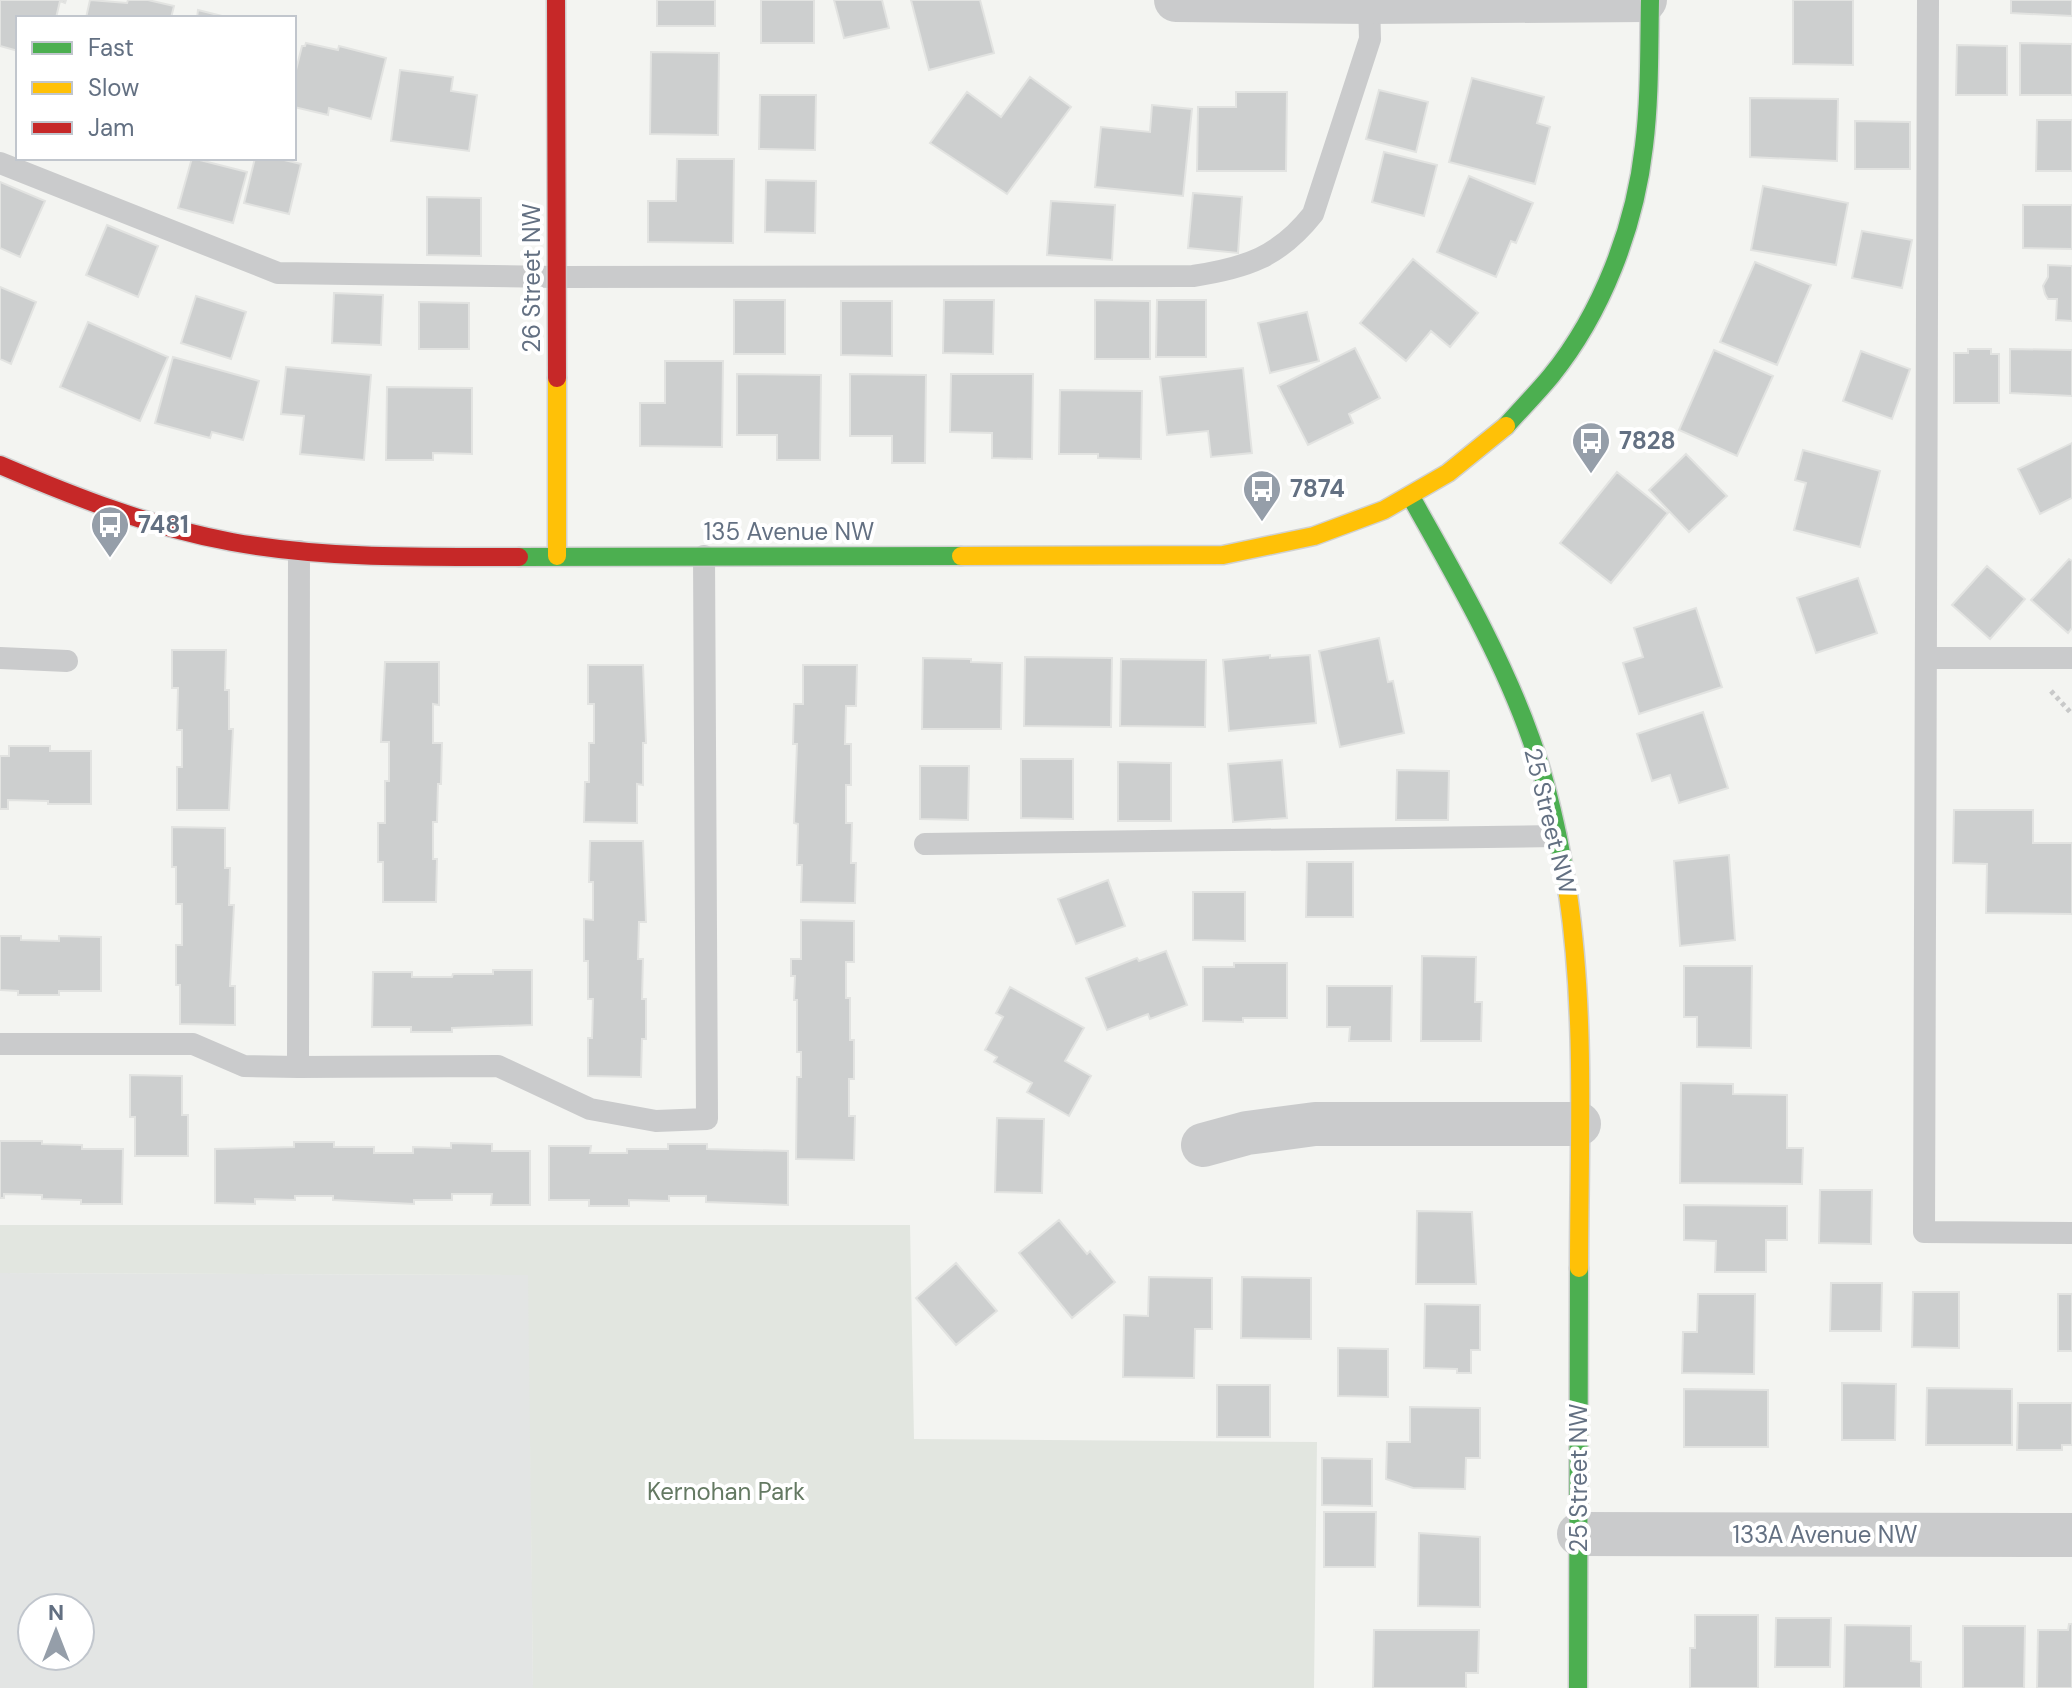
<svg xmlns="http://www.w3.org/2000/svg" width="2072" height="1688" font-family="'DM Sans',sans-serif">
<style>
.built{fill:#e3e5e4;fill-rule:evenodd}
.green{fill:#e2e6e0}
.building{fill:#cdcfcf;stroke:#e2e3e1;stroke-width:2}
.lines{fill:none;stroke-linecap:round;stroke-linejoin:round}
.fast-casing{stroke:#d0d1d1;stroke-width:21}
.slow-casing{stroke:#d0d1d1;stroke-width:21}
.jam-casing{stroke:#d0d1d1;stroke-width:21}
.path{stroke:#c8c9c9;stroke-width:5;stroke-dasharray:4 4;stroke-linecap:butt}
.lane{stroke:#cacbcc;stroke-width:22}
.street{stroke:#cacbcc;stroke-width:44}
.fast{stroke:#4caf50;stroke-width:18}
.slow{stroke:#ffc107;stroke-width:18}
.jam{stroke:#c62828;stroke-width:18}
.labels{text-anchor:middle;stroke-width:8;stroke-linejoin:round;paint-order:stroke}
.street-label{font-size:24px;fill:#637082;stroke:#fff}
.poi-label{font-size:24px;font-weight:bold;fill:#637082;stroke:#fff;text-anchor:start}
.park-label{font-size:24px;fill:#647962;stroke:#fff}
</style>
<rect width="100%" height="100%" fill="#f3f4f1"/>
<!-- built -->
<path class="built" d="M0 1273 529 1275 533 1688H0ZM32 1608H80V1656H32Z"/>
<!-- green -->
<path class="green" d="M0 1225H910L914 1439 1317 1442 1314 1688H533L528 1275 0 1273Z"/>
<!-- building -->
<path class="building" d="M0 0H66L65 3 60 1 56 18H18V51L0 46Z
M90 0 127 3 128 0H148L174 6 171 18H86Z
M657 0H715V26H657Z
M761 0H814V43H761Z
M834 0H882L889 28 844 38Z
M911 0H980L994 53 929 70Z
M1793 0H1853V65L1793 64Z
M2011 0H2072V16L2011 13Z
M198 10 230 18H197Z
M306 43 338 50 339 46 386 58 371 119 329 108 328 115 294 107V78L302 46H305Z
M2020 43 2072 44V95H2020Z
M1957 45 2007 46V95H1956Z
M651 52 719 53 718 135 650 134Z
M400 70 453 77 451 91 477 95 469 151 391 141Z
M1030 77 1071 107 1007 194 930 143 967 92 1001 117Z
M1472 78 1544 97 1537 123 1550 127 1535 184 1449 162Z
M1379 90 1428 102 1416 152 1366 139Z
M1236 92H1287L1286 171H1197L1198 107H1236Z
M760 95H816L815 150 759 149Z
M1750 98 1838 99 1837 161 1750 157Z
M1152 105 1192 109 1183 196 1095 187 1101 127 1150 132Z
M2037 120H2072V171H2036Z
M1855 121 1910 122V169H1855Z
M1384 152 1437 165 1424 216 1372 202Z
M192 158 247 172 233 223 178 208Z
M255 158H276L301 164 289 214 244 203Z
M677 159H734L733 243 648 242V201H676Z
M1469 176 1533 203 1516 243 1511 241 1496 277 1437 252Z
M766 180 816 181 815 233 765 232Z
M0 182 45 201 20 257 0 248Z
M1763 186 1848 203 1836 265 1751 250Z
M1193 193 1242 197 1238 253 1188 248Z
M427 197 481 198V256L427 255Z
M1051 201 1115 205 1112 260 1047 255Z
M2023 205H2072V249L2023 248Z
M107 225 158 246 138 297 86 275Z
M1862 231 1912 240 1902 288 1852 278Z
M1413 259 1478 313 1450 347 1431 331 1406 361 1360 323Z
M1755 262 1811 285 1777 365 1720 342Z
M2048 265 2072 266V321L2056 320 2057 299H2048L2045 294 2043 286 2048 277Z
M0 287 36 302 11 364 0 359Z
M334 293 383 295 381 345 332 343Z
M196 296 246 312 231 359 181 343Z
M734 300H785V354H734Z
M944 300H994L993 354 943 353Z
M1095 300 1150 301V359H1095Z
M1157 300H1206V357H1156Z
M841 301H892V356L841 355Z
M419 302 469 303V349H419Z
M1307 312 1319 361 1270 373 1258 323Z
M88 322 168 357 140 421 60 387Z
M1355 348 1380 398 1349 414 1353 423 1308 445 1278 386Z
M1968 349H1991V354H1999V403H1954V353H1968Z
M2010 349 2072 350V396L2010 393Z
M1714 350 1773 376 1737 456 1679 430Z
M1861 351 1910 369 1892 419 1843 401Z
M173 357 259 381 243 440 212 432 210 438 155 423Z
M665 361H723L722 447 640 446V403H665Z
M286 367 371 375 364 460 300 454 304 416 281 414Z
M1243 368 1252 453 1211 457 1208 431 1167 435 1160 377Z
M737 374 821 375 820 460H777V435H737Z
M850 374 926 375 925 463H892V436H850Z
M951 374H1033L1032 459 992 458V433L950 432Z
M387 387 472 388V454L433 453V460H386Z
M1060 390 1142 391 1141 459 1098 458V454H1059Z
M2072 443V498L2040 514 2018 469Z
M1803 450 1880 471 1860 547 1794 530 1806 483 1795 480Z
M1686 454 1727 496 1689 532 1649 490Z
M1617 472 1668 513 1611 583 1560 543Z
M2069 559 2072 561V628L2068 633 2031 600Z
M1987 566 2025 599 1990 639 1952 605Z
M1858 578 1877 633 1816 653 1797 598Z
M1696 608 1722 687 1639 714 1623 663 1643 657 1634 628Z
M1379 638 1388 682 1393 681 1404 733 1340 747 1319 651Z
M172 650H226L225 690H229V729H233L229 810H177V767H182V730H177L178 688H172Z
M1270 655V658L1310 655 1316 723 1229 731 1223 660Z
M1025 657 1112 658 1111 727 1024 726Z
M923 658 971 659V662L1002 663 1001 729H922Z
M1121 659 1206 660 1205 727 1120 726Z
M385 662H439V705L433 704V743H442L441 784H438L437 822H433V859H437L436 902H383V862H378V823H385V781H389V742H381Z
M588 665H643L646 743H643V785L637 784V823L584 822 585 782H589V743H594V704H588Z
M803 665H857L856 706H846L845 744H851V785H846V823H852L851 863H856L855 903 801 902 802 865H797L798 824 794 823 797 744H793L794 704H803Z
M1703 712 1728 788 1679 803 1670 775 1652 781 1637 734Z
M9 746H50V751H91V804H48V801L8 800V809H0V756H9Z
M1021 759H1073V819L1021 818Z
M1282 760 1287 818 1233 822 1228 764Z
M1118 762 1171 763V821H1118Z
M920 766H969L968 820 920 819Z
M1397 770 1449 771 1448 820H1396Z
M1954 810H2033V843H2072V914L1986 913 1987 864 1953 863Z
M172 827 225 828V868H230L229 905H234L230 986H235V1025L180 1024V985H176V945H182V904H176V867H172Z
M590 841H643L646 922H639L638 959H643L642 999H646V1039H642L641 1077 588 1076V1038H592L593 999H588V961H584V919L593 920V882H589Z
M1729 855 1735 940 1680 946 1674 861Z
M1307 862H1353V917H1306Z
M1108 880 1125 926 1076 944 1058 899Z
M1193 892H1245V941L1193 940Z
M801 920 854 921V962H846V998H850V1040H854V1079H849V1116H855L854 1160 796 1159 797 1077H801V1052H797V1000H794L795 976H791V959H801Z
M0 936H21V940L59 941V936L101 937V991H59V995H18V991L0 990Z
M1166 951 1187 1005 1150 1019 1148 1014 1107 1030 1086 978 1137 958 1139 961Z
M1422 956 1476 957 1475 1002H1482L1481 1041H1421Z
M1234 963H1287V1018H1243V1022L1203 1021V967H1234Z
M1684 966H1752L1751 1048 1697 1047V1017H1684Z
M493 970H532V1025L452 1028V1032H411V1027H372L373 972H412V977H452L453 974H493Z
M1327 986H1392L1391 1041H1349L1350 1027H1327Z
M1010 987 1084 1028 1065 1061 1091 1076 1069 1116 1027 1092 1032 1083 994 1062 997 1057 985 1050 1003 1017 996 1013Z
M130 1075 182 1076V1115H188V1156H135V1117H130Z
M1681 1083 1733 1084V1094L1787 1095V1148H1803L1802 1184 1680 1183Z
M997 1118 1044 1119 1042 1193 995 1192Z
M0 1141H42V1144L82 1145V1149H123L122 1204H81V1200L42 1199V1195L4 1194V1198H0Z
M294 1142H334V1147H374V1153H413V1147L451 1148V1143L492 1144V1151H530V1205H491L492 1194H452V1200H414V1204L333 1200V1196H295V1200L255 1199V1204L215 1203V1149L294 1147Z
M668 1144H707V1149L788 1151V1205L706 1202V1196H669V1201L629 1200V1206H589V1200H549V1146H591L590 1153H627V1149H668Z
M1820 1190H1872L1871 1244 1819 1243Z
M1684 1205 1787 1206V1240H1766V1272H1715L1716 1241 1684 1240Z
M1417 1211 1472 1212 1476 1284H1416Z
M1059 1220 1087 1254 1090 1251 1115 1282 1072 1318 1019 1253Z
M956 1263 997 1311 956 1345 916 1298Z
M1149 1277 1212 1278V1329H1195L1194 1378 1123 1377 1124 1315 1148 1316Z
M1242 1277 1311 1278V1339L1241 1338Z
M1831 1283H1882L1881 1331H1830Z
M1913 1292H1959V1348L1912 1347Z
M1698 1294H1755L1754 1374 1682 1373 1683 1332H1697Z
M2058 1294H2072V1351H2058Z
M1425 1304 1480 1305V1350H1471V1373H1457V1369L1424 1368Z
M1338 1348 1388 1349V1397L1338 1396Z
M1842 1383 1896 1384 1895 1440H1842Z
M1217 1385H1270V1437H1217Z
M1927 1388 2012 1389V1445H1926Z
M1684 1389 1768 1390V1447H1684Z
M2018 1403H2072V1445H2062V1450H2017Z
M1410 1407 1480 1408V1458H1466L1465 1489 1413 1488 1386 1479 1387 1442H1410Z
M1322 1458 1372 1459V1506L1322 1505Z
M1324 1512H1376L1375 1567H1324Z
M1419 1533 1480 1537V1607L1418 1606Z
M1695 1615H1758V1688H1690V1648H1695Z
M1776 1618H1831L1830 1667H1775Z
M2069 1624H2072V1688H2037L2038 1630H2068Z
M1845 1625 1911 1626V1661L1921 1662V1688H1844Z
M1963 1626H2025L2024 1688H1963Z
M1374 1630H1479L1478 1673H1466V1688H1373Z"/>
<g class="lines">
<defs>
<path id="fast" d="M1506 426C1521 409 1537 393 1551 376 1602 313 1635 227 1644 146 1650 98 1649 49 1650 0
M1411 497C1455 576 1501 654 1531 739 1549 789 1560 842 1568 894
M519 557 961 556
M1578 1688 1579 1268"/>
<path id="slow" d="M557 378V556
M961 556 1223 555 1314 536 1384 510 1448 473 1506 426
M1568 894C1586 1017 1579 1144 1579 1268"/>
<path id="jam" d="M556 0 557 378
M0 465C75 497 151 527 232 542 326 559 423 557 519 557"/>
</defs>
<!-- fast casing -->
<use href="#fast" class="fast-casing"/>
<!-- slow casing -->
<use href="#slow" class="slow-casing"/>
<!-- jam casing -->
<use href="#jam" class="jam-casing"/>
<!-- path -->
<path class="path" d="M2051 691 2072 714"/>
<!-- lane -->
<path class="lane" d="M1928 0 1924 1232 2072 1233
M0 163 278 273 556 277 1193 276C1246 268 1279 257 1313 214L1370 39 1369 0
M299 551 298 1067 498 1066 590 1109 656 1121 707 1119 704 556
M0 658 67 661
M1927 658H2072
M925 844 1557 836
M0 1044H193L244 1066 298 1067"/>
<!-- street -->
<path class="street" d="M1176 0 1369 2 1645 0
M1203 1145 1247 1133 1315 1124H1579
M1579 1534 2072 1535"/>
<!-- fast -->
<use href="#fast" class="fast"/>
<!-- slow -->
<use href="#slow" class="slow"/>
<!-- jam -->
<use href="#jam" class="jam"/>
</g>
<!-- icons -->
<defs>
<symbol id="bus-pin" viewBox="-11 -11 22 30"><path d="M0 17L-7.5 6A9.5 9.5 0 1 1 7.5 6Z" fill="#959ea9" stroke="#fff"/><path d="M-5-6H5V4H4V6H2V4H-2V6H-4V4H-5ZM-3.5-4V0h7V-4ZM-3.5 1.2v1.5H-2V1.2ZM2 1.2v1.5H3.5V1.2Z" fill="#fff"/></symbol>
</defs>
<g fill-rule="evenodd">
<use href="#bus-pin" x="1569" y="419" width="44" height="60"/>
<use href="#bus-pin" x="1240" y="467" width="44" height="60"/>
<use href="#bus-pin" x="88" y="503" width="44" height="60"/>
</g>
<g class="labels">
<!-- street labels -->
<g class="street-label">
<text transform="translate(532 278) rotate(-90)" y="8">26 Street NW</text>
<text x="789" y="540">135 Avenue NW</text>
<text transform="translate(1550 821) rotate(76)" y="8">25 Street NW</text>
<text transform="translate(1579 1478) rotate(-90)" y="8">25 Street NW</text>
<text x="1825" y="1543">133A Avenue NW</text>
</g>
<!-- poi labels -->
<g class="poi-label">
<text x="1619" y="449">7828</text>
<text x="1290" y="497">7874</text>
<text x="138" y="533">7481</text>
</g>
<!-- park labels -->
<g class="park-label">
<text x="726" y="1500">Kernohan Park</text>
</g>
</g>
<!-- legend -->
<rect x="16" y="16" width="280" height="144" fill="#ffffff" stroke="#c1c6cd" stroke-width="2"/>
<rect x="32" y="42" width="40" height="12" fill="#4caf50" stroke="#c1c6cd" stroke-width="2"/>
<text x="88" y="56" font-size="24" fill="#637082">Fast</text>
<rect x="32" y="82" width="40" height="12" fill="#ffc107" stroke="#c1c6cd" stroke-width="2"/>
<text x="88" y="96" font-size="24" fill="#637082">Slow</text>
<rect x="32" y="122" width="40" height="12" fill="#c62828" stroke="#c1c6cd" stroke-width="2"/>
<text x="88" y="136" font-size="24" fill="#637082">Jam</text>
<!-- north arrow -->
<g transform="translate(56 1632)"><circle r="38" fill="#ffffff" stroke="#c1c6cd" stroke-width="2"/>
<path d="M0-6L14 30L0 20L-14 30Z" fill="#959ea9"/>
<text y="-12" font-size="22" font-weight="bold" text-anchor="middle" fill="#637082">N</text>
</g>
</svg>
